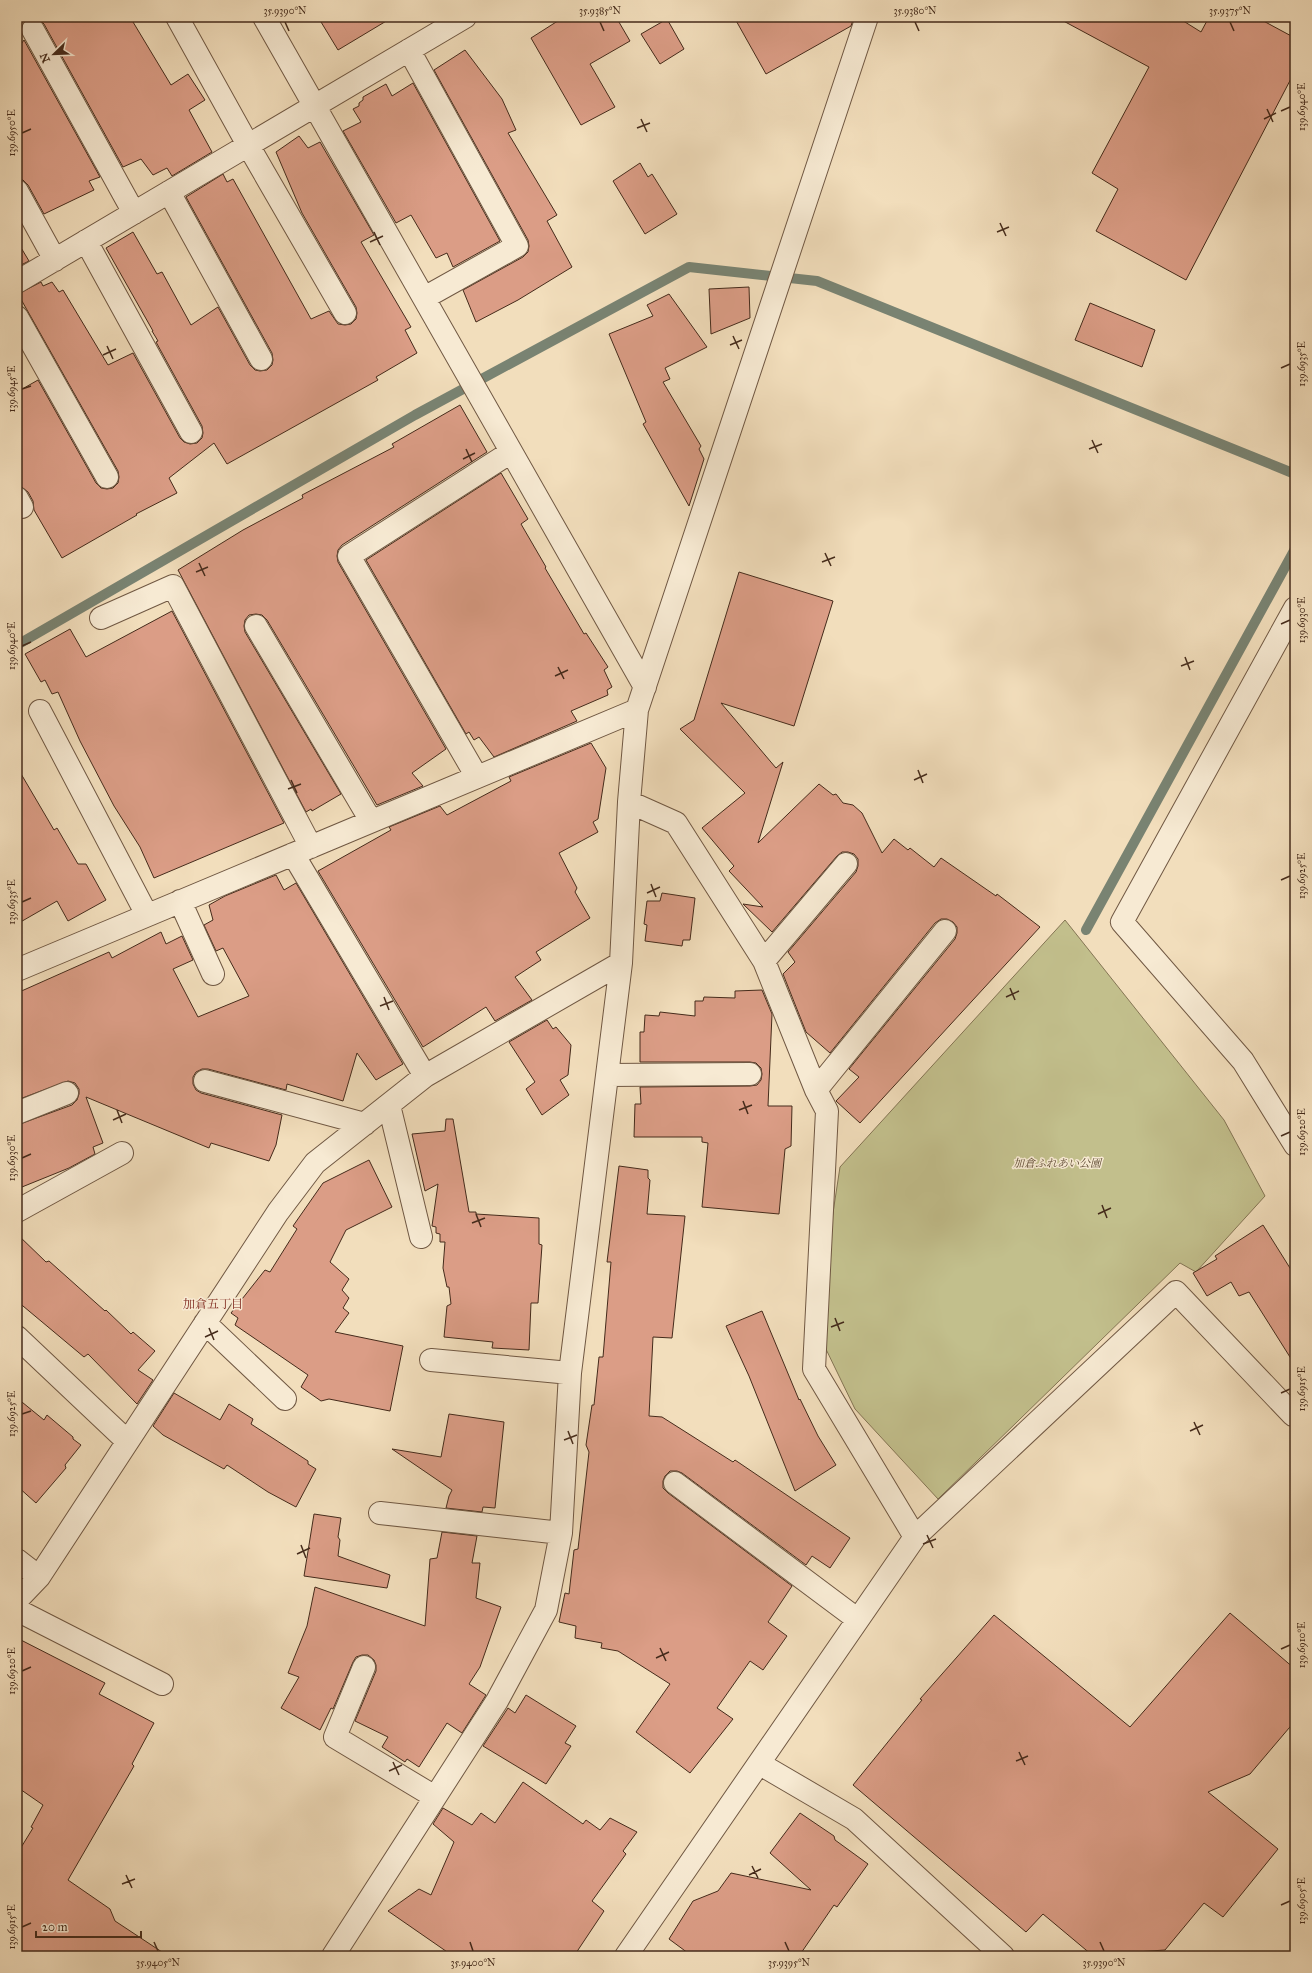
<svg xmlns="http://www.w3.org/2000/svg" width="1312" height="1973" font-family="'IM FELL Great Primer','Noto Serif JP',serif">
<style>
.green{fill:#c2bf8c;stroke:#847554}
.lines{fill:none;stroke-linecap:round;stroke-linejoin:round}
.stream{stroke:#798372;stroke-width:10}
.building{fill:#db9d86;stroke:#452b1b}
.minor-casing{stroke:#705843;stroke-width:24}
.minor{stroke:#f7ead3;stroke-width:22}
.ticks{fill:none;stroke:#452b1b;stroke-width:1.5}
.labels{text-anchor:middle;stroke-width:3;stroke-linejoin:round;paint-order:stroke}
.park-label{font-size:11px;font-style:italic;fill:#5e4932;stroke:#f7ead3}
.neighbourhood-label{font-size:12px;fill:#7a1f14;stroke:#f7ead3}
.neatline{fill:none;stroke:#452b1b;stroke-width:1.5}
.ticks-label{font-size:10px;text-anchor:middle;fill:#452b1b}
</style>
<rect width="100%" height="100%" fill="#f2debc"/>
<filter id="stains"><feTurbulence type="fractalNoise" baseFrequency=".005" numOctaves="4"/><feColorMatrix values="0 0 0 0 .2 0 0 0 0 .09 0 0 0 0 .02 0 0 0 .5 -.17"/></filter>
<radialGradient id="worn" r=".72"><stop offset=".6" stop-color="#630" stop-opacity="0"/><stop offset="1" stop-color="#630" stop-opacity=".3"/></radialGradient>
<!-- green -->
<path class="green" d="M1065 920 1224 1120 1265 1196 1196 1272 1180 1263 938 1499 855 1409 823 1343 827 1252 840 1167Z"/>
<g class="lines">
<!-- stream -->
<path class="stream" d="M17 645 415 415 689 267 817 281 1295 474
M1086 930 1295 549"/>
</g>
<!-- building -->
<path class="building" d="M40 17H130L171 85 188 74 205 100 189 110 212 152 172 176 167 168 153 175 141 159 123 167 44 24 39 19Z
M318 17H393L338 50Z
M564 17H616L630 41 590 64 615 107 581 125 531 38Z
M734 17H854L851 26 766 74Z
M1056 17H1177L1201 32 1209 17H1256L1295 38V71L1186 280 1096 231 1118 189 1092 173 1149 67Z
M667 19 684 49 660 64 641 34Z
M24 40 100 177 89 181 94 190 44 214 28 185 23 180 17 179V50Z
M465 50 502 99 516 130 508 133 557 215 547 221 572 267 518 300 476 322 463 290 523 257 528 252 529 246 528 240 434 70Z
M413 83 500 241 453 267 447 253 436 258 411 215 396 223 343 131 361 122 353 109 359 106V103L363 100V97L386 84 392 96Z
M299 136 308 148 320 142 374 235 361 242 411 327 405 330 417 353 376 377 378 380 227 464 214 443 169 478 177 493 136 514 137 515 62 558 34 510 33 501 28 492 20 486 17 480V392L38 380 96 483 101 488 107 489 113 488 118 483 119 477 118 471 18 294 41 282 43 286 52 282 59 292 63 290 108 365 133 353 180 438 184 442 190 444 197 443 202 438 203 433 202 426 156 342 158 341 152 331H153L106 248 133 232 157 274 162 272 191 325 218 307 250 365 255 370 260 371 267 370 272 365 273 360 272 353 186 197 223 174 227 182 233 179 311 319 329 311 338 324 345 325 351 324 356 319 357 313 356 307 302 213 276 152Z
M640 163 648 177 652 174 677 214 645 234 613 181Z
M17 241 29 261 17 267Z
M749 287 750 318 711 334 709 289Z
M669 294 707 347 665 368 670 379 663 382 701 446 699 449 704 459 689 506 643 424 646 422 609 334 653 316 647 305Z
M1090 303 1155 330 1142 367 1075 340Z
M460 405 487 452 342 545 338 550 337 556 338 562 446 749 412 773 423 786 377 805 267 620 262 615 256 614 249 615 245 620 244 626 245 632 341 794 312 811 311 809 306 812 178 570 243 530 303 498 302 495 394 447 392 444Z
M501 473 528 519 521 524 546 567 545 568 584 634 586 633 608 667 604 670 612 687 607 690 608 695 571 711 577 721 494 757 479 737 474 740 469 732 466 734 366 560Z
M739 572 833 601 794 726 721 703 776 768 783 762 758 843 819 784 833 795 836 794 843 803 853 805 862 813 882 853 894 839 908 850 910 848 934 867 941 858 996 896 997 894 1040 927 860 1123 836 1101 859 1077 849 1069 955 939 957 933V927L953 922 947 919H941L935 923 830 1053 806 1032 783 974 795 962 788 952 856 872 858 866V859L854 854 848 852H842L837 856 772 932 743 904 763 907 729 871 734 866 702 828 745 793 680 729 694 720Z
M172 611 284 823 154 878 140 847 114 806 80 741 58 692 52 694 45 680 41 682 25 654 70 629 86 657Z
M591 743 606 768 598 819 593 822 598 832 559 853 577 888 575 892 590 918 536 952 541 960 515 977 532 1000 495 1021 486 1007 423 1047 318 871 391 830 389 827 440 806 447 815 511 781 509 777Z
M17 767 54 830 57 828 78 864H86L106 900 68 921 57 901 17 924Z
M276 875 284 890 296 883 403 1064 376 1080 357 1053 343 1101 287 1084 286 1090 208 1069H202L196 1072 193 1077V1084L196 1090 201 1093 282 1115 276 1145 269 1161 211 1143 209 1148 86 1097 103 1143 93 1147 95 1154 69 1168 17 1189V1125L72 1105 77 1100 79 1094V1089L75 1083 68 1081 17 1100V993L109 952 112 958 161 932 166 944 182 936 193 960 173 969 198 1017 249 996 223 948 216 951 204 925 213 920 209 905 225 896Z
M662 893 695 898 690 940H683L682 946 645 941 647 925 644 924 647 901H660Z
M762 990 772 1014 768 1106H792L791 1146 785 1149 779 1214 702 1207 708 1143 702 1142V1137H634L635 1104H641L640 1087 750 1086 757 1085 761 1080 762 1074 761 1068 756 1063 750 1062H640V1032H644L645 1015 659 1016 660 1012 695 1016V1001H703L704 997 735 998V991Z
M547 1020 553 1029 556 1027 571 1045 568 1075 560 1080 569 1095 542 1115 526 1089 535 1082 509 1042Z
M446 1119H453L469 1212H476V1214L539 1218V1244L542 1245 538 1303H531L529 1350 492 1348 493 1342 444 1337 447 1306 451 1304 449 1287H447L443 1268 445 1242H440V1234L436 1233V1227L432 1226 438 1184 425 1191 412 1134 445 1131Z
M369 1160 392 1207 346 1230 330 1262 349 1279 342 1290 349 1298 343 1308 349 1313 335 1332 403 1346 390 1411 329 1399 321 1401 301 1387 308 1375 235 1325 238 1318 231 1313 265 1270 270 1272 297 1229 293 1226 323 1183Z
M619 1166 648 1170V1178L650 1180 647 1214 685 1216 672 1338 653 1337 649 1416 662 1417 733 1462 735 1460 850 1538 830 1568 812 1556 806 1565 682 1473 677 1471H670L665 1476 663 1481V1488L668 1493 792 1586 768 1622 787 1636 763 1670 750 1661 717 1708 733 1719 690 1773 636 1732 670 1684 618 1651 601 1648 602 1643 575 1638 576 1626 559 1622 565 1593 569 1594 574 1550 578 1549 589 1452 586 1445 592 1405H594L599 1357H603L611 1262H607Z
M1263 1225 1295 1276V1365L1249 1292 1239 1296 1231 1282 1207 1296 1193 1273 1217 1259 1215 1256Z
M17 1234 46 1262 49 1261 105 1311 106 1310 131 1334 133 1332 155 1351 138 1370 153 1380 137 1404 88 1354 84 1357 17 1301Z
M762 1311 799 1400 800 1399 818 1436 836 1465 795 1491 749 1376 726 1326Z
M174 1393 220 1420 229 1404 253 1419 251 1424 308 1461V1464L316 1469 296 1507 268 1492 227 1465 224 1469 163 1435 153 1426Z
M17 1398 44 1420 47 1415 73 1437V1439L81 1445 65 1465 66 1468 36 1503 17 1486Z
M449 1414 504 1422 495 1508 483 1507 482 1512 446 1508 449 1496 452 1490 392 1449 441 1457Z
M314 1514 341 1518 338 1537 340 1540 338 1556 390 1575 387 1588 304 1576Z
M442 1532 477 1536 472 1563H480L476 1598 501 1607 480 1667 469 1684 486 1695 462 1733 447 1723 419 1767 407 1759 405 1762 382 1747 388 1737 355 1721 376 1671V1665L374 1660 368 1655H362L356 1657 353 1662 333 1709 331 1708 320 1730 281 1708 299 1677 288 1673 307 1626 315 1587 425 1626 430 1559 437 1558Z
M1230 1613 1295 1669V1721L1250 1774 1208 1792 1278 1849 1223 1917 1204 1903 1165 1950 1092 1955 1043 1914 1026 1932 853 1785 922 1700 920 1699 994 1615 1130 1727Z
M17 1638 105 1683 99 1694 154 1723 132 1764 134 1766 68 1880 110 1909 115 1921 168 1956H17V1854L33 1828 31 1827 43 1805 17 1787Z
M526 1695 576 1726 565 1743 571 1746 546 1784 483 1746 508 1708 515 1713Z
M523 1782 583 1824 586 1820 600 1830 610 1818 637 1832 623 1851 626 1854 592 1901 604 1911 574 1956H453L388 1911 419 1889 431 1895 454 1842 433 1824 443 1808 472 1825 481 1813 495 1823Z
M800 1813 834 1836 835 1840 868 1864 837 1907 834 1905 799 1956H692L669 1939 693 1901 718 1891 731 1873 811 1890 770 1853Z"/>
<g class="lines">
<defs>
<path id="minor" d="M177 17 248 145 345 313
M264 17 645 687
M33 30 134 213
M409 50 517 246 424 298
M17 191 55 260
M169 192 261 359
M86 241 191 432
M17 282 465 17
M17 317 107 477
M17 498 22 507
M1295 608 1122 922 1243 1061 1295 1145
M101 618 173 586 311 847
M256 626 371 821
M40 711 147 915
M477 777 349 556 511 452
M629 802 676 823 764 961 816 1090 827 1111 814 1369 915 1537
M293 854 425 1076
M180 901 213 974
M764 961 846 864
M17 970 637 710
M608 1075 750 1074
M205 1081 365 1124
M816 1090 945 931
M389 1105 421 1237
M17 1113 67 1093
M17 1211 122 1153
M205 1323 285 1399
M17 1337 127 1441
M431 1360 570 1373
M675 1483 857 1619
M380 1513 561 1533
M17 1560 39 1577
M17 1600 39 1577 278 1212 315 1163 425 1076 621 963
M17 1610 162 1684
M364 1667 335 1737 435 1797
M760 1764 854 1819 1003 1956
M333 1956 497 1701 546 1610 561 1533 570 1373 621 963 629 802 637 710 867 17
M626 1956 915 1537 1176 1292 1293 1415 1295 1414"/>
</defs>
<!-- minor casing -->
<use href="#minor" class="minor-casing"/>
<!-- minor -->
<use href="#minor" class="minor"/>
</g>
<!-- ticks -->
<path class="ticks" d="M285 22 289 31M600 22 604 31M915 22 919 31M1230 22 1234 31M1267 109 1273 122M1281 111 1290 107M641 119 647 132M1264 119 1276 113M637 128 650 123M22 133 31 129M1000 223 1006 236M374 232 380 245M997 232 1009 227M370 242 383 236M733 336 739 349M730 345 742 340M107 346 113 359M103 355 116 349M1281 368 1290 364M22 389 31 386M1092 440 1098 453M466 449 472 462M1089 449 1102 444M463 459 475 453M825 553 831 566M822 562 835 557M199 563 205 576M196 572 208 567M1281 624 1290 620M22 646 31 642M1185 657 1190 670M1181 666 1194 661M558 667 564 679M555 676 568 670M918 770 923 783M291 780 297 793M914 780 927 774M288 789 301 784M1281 880 1290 876M651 884 656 897M647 893 660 887M22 902 31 898M1010 988 1015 1000M384 997 389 1010M1006 997 1019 991M380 1006 393 1001M743 1101 748 1114M117 1110 122 1123M739 1110 752 1105M113 1120 126 1114M1281 1136 1290 1132M22 1158 31 1154M1102 1205 1107 1218M476 1214 481 1227M1098 1214 1111 1208M472 1223 485 1218M835 1318 840 1331M831 1327 844 1322M209 1328 214 1340M205 1337 218 1331M1281 1393 1290 1389M22 1414 31 1411M1194 1422 1200 1435M568 1431 573 1444M1190 1431 1203 1425M564 1440 577 1435M927 1535 933 1548M923 1544 936 1539M301 1545 306 1558M297 1554 310 1548M660 1648 666 1661M1281 1649 1290 1645M656 1658 669 1652M22 1671 31 1667M1019 1752 1025 1765M1016 1761 1028 1756M393 1762 399 1775M389 1771 402 1765M752 1866 758 1878M126 1875 132 1888M749 1875 761 1869M122 1884 135 1879M1281 1905 1290 1901M22 1927 31 1923M154 1942 158 1951M470 1942 473 1951M785 1942 789 1951M1100 1942 1104 1951"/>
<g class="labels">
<!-- park labels -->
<g class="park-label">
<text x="1057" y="1167">加倉ふれあい公園</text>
</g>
<!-- neighbourhood labels -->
<g class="neighbourhood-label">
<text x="213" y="1308">加倉五丁目</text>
</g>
</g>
<!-- margin -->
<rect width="1312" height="1973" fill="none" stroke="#f2debc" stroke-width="44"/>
<!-- north arrow -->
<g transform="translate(54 54) rotate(247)" stroke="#f7ead3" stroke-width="3" paint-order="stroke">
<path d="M0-3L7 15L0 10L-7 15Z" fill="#452b1b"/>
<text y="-6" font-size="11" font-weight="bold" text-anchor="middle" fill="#452b1b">N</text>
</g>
<!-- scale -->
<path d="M36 1931v6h105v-6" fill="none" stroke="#452b1b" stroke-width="2"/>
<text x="42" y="1931" font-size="12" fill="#452b1b" stroke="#f7ead3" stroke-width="3" paint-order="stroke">20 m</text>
<rect x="22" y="22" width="1268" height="1929" class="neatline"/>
<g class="ticks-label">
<text x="285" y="14">35.9390°N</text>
<text x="600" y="14">35.9385°N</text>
<text x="915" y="14">35.9380°N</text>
<text x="1230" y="14">35.9375°N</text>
<text transform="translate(1301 107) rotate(-90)" y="4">139.6940°E</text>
<text transform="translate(11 133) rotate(-90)" y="4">139.6950°E</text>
<text transform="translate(1301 364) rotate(-90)" y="4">139.6935°E</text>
<text transform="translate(11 389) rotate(-90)" y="4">139.6945°E</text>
<text transform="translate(1301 620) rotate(-90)" y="4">139.6930°E</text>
<text transform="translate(11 646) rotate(-90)" y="4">139.6940°E</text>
<text transform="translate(1301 876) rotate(-90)" y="4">139.6925°E</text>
<text transform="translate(11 902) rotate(-90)" y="4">139.6935°E</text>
<text transform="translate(1301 1132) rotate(-90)" y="4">139.6920°E</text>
<text transform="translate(11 1158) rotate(-90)" y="4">139.6930°E</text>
<text transform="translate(1301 1389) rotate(-90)" y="4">139.6915°E</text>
<text transform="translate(11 1414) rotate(-90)" y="4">139.6925°E</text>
<text transform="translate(1301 1645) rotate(-90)" y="4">139.6910°E</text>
<text transform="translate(11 1671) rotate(-90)" y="4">139.6920°E</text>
<text transform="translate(1301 1901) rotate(-90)" y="4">139.6905°E</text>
<text transform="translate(11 1927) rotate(-90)" y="4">139.6915°E</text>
<text x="158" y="1966">35.9405°N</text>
<text x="473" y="1966">35.9400°N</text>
<text x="789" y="1966">35.9395°N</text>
<text x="1104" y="1966">35.9390°N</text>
</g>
<rect width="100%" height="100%" filter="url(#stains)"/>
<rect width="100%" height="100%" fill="url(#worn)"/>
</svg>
